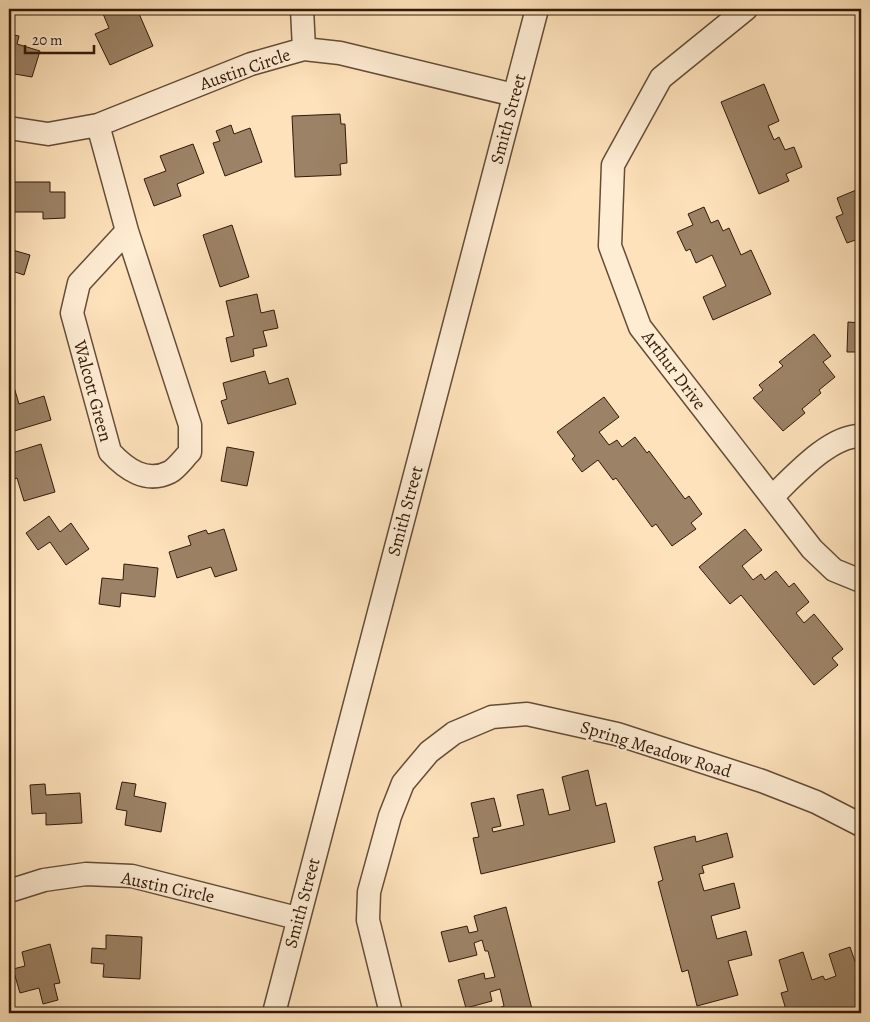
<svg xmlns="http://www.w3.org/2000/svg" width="870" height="1022" font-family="Alegreya,serif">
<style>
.building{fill:#9c8266;stroke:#311a09}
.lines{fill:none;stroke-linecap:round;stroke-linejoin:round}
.street-casing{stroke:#644c36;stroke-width:25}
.street{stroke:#feecd3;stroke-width:22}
.labels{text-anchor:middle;stroke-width:4;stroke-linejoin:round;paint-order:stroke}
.street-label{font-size:18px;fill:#311a09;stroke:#feecd3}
</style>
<rect width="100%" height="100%" fill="#fee2bb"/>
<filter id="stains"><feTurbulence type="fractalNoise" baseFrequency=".004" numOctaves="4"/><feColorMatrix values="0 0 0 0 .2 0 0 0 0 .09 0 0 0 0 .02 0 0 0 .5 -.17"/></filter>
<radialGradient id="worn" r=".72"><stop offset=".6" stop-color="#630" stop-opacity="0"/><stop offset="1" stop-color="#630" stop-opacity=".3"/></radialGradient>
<!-- building -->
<path class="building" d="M101 9H137L153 46 110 65 95 34 109 28Z
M9 34 19 36 17 44 40 51 32 77 9 73Z
M764 84 779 121 768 126 774 140 779 137 785 150 794 147 802 167 786 174 789 181 759 194 721 102Z
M340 114 341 124H345L347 163 340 164 341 175 295 177 292 116Z
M231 125 234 134 250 128 262 162 225 176 213 143 220 141 216 131Z
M193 144 204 173 177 184 181 196 154 206 144 179 166 171 160 156Z
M10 182H50V192H65V218L43 219V212H11Z
M861 188V238L847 243 836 217 843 214 837 198Z
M704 207 711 223 718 220 723 231 729 228 741 255 751 250 771 294 713 320 703 297 726 286 712 255 696 263 690 249 686 251 677 232 693 225 688 214Z
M232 225 249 277 220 287 203 235Z
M9 249 30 255 24 275 15 272 9 291Z
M257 294 261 313 274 310 278 328 263 331 267 346 253 349 254 356 231 362 226 338 234 336 226 301Z
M848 322 861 323V364H858V352H847Z
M814 334 831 356 823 362 835 377 819 390 821 393 802 409 805 413 783 431 753 398 763 390 759 385 783 366 779 362Z
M265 371 269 384 288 378 296 404 228 424 221 401 227 399 223 383Z
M14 387 19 404 44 396 51 420 11 432 9 424V389Z
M604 397 619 417 599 432 609 445 617 440 622 447 635 437 647 453 649 451 685 499 689 496 702 514 691 523 696 529 672 546 656 524 652 527 616 478 613 480 598 460 582 472 572 459 575 456 557 432Z
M41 444 55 492 24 501 17 478 9 481V454Z
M227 447 254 452 247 486 221 481Z
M49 516 60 532 71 523 89 549 66 565 50 542 38 550 26 533Z
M224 529 237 570 215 577 211 567 177 578 169 552 191 545 188 536 206 530 208 534Z
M745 529 762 550 742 566 753 580 761 574 765 580 776 571 789 587 794 583 809 602 796 613 804 623 814 614 843 649 832 658 838 665 814 685 741 595 730 604 699 567Z
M124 564 158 568 155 597 121 593 120 607 99 604 102 578 123 580Z
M588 770 596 806 606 803 615 842 481 874 473 838 479 837 471 803 494 798 501 826 492 828 493 832 524 825 517 795 543 789 549 815 570 810 562 777Z
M122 782 136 784 134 796 166 803 161 832 125 825 127 811 116 809Z
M45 784 46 795 80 793 82 823 46 825V813L32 814 30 785Z
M727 833 733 857 702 866 704 873 699 874 704 891 734 883 740 908 711 916 717 939 746 931 752 955 728 961 738 995 697 1006 688 970 682 972 658 882 663 880 654 847 695 836 696 842Z
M506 907 533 1013H501L499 1008 504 1006 500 989 490 992 492 1001 466 1008 458 980 484 973 485 979 495 977 488 951H485L482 940 474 943 477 955 449 962 441 932 467 926 469 933 478 931 474 916Z
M106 935 142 937 140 979 103 977 104 964 91 963 92 948 106 949Z
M50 944 60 983 54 984 58 1000 43 1004 39 988 20 993 13 969 25 966 22 952Z
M850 947 857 967 861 966V1011L855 1013H787L781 993 788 991 779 960 803 952 812 980 823 976 825 980 836 976 829 954Z"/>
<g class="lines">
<defs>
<path id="street" d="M302 9 304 49
M746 9 661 78 613 165 610 246 640 327 812 549 834 570 861 581
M98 125 127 231
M9 128 48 134 98 125 251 64 304 49 340 53 514 95
M127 231 190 425V452C184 458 177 468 170 472 146 484 126 469 110 452L72 313 79 283Z
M772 497C794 476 830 435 861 436
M9 891 44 880 86 874 132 876 297 918
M274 1013 537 9
M391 1013 368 920 369 892 390 816 403 783 429 752 454 733 492 717 527 714 617 734 762 781 816 802 861 825"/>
</defs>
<!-- street casing -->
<use href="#street" class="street-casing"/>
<!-- street -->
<use href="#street" class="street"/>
</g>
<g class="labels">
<!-- street labels -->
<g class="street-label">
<text transform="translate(245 69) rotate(-19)" y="6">Austin Circle</text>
<text transform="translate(508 119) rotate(-75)" y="6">Smith Street</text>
<text transform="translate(674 370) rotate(53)" y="6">Arthur Drive</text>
<text transform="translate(93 391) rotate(75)" y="6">Walcott Green</text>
<text transform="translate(405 511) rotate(-75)" y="6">Smith Street</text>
<text transform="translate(656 749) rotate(17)" y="6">Spring Meadow Road</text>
<text transform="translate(168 887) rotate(12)" y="6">Austin Circle</text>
<text transform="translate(302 903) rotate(-75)" y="6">Smith Street</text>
</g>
</g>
<!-- margin -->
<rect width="870" height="1022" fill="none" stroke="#fee2bb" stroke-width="30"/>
<rect x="10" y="10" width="850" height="1002" fill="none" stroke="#311a09" stroke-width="2.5"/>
<rect x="15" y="15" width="840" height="992" fill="none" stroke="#311a09"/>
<!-- scale -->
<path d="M25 45v8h69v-8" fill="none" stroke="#311a09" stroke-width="2.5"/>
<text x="32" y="45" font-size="15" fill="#311a09" stroke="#feecd3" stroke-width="4" paint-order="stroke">20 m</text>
<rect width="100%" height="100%" filter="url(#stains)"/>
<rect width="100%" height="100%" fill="url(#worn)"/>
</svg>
